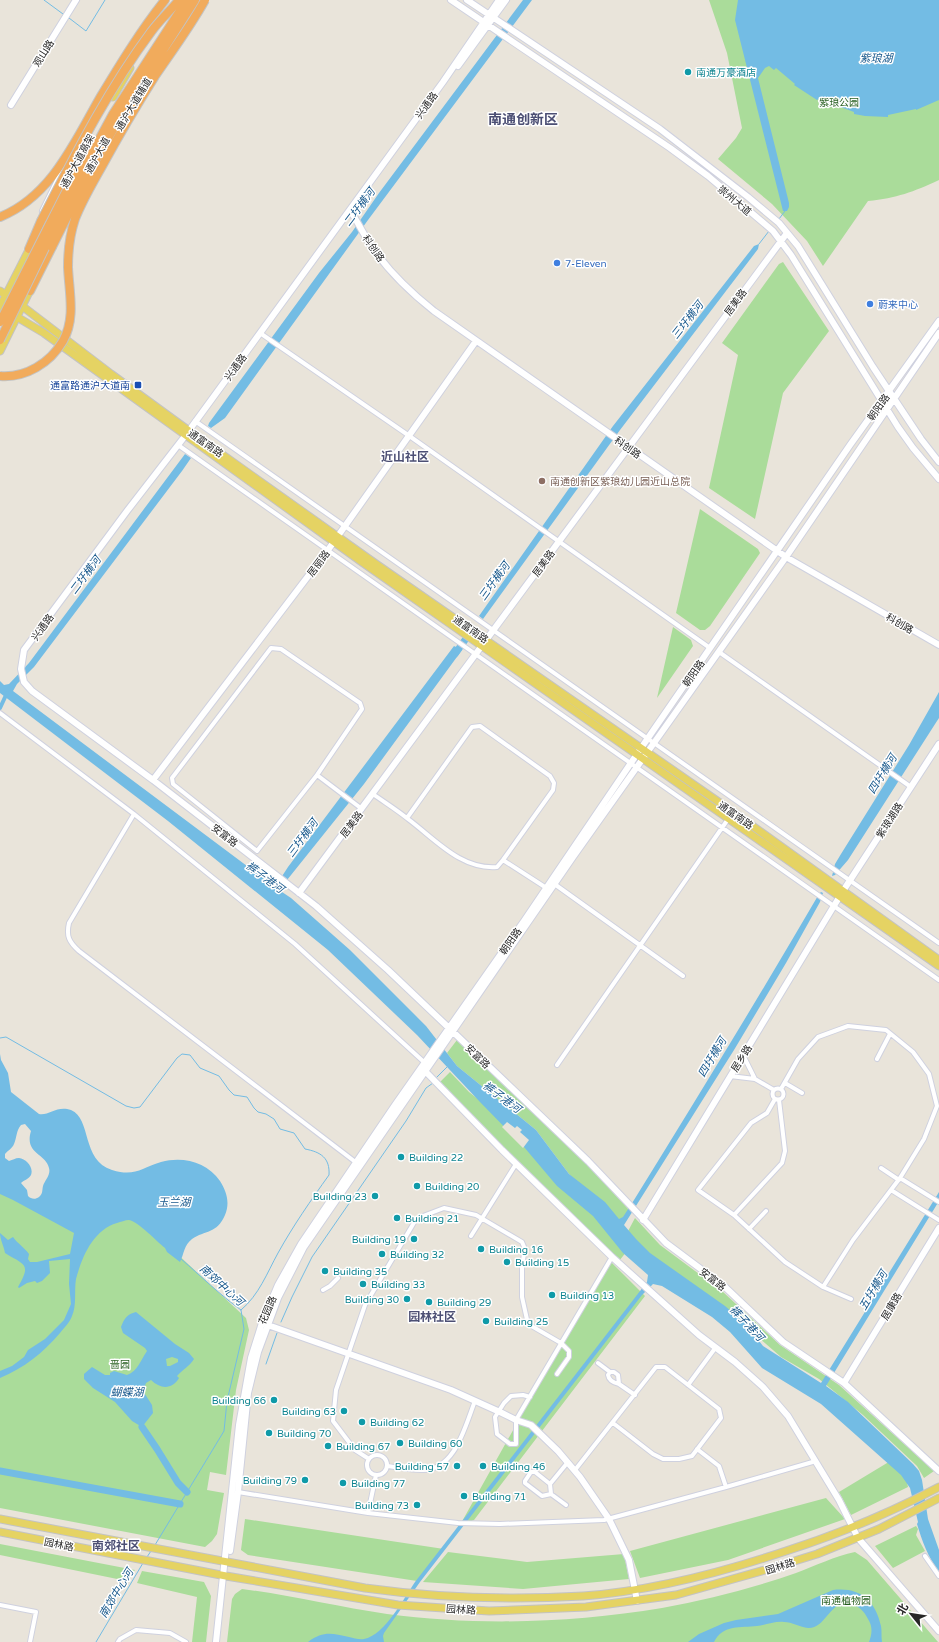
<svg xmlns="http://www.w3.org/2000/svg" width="939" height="1642" font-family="'Varela Round','Noto Sans SC',sans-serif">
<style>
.green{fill:#aadc9a}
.water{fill:#73bce4;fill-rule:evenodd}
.pier{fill:#e9e4da}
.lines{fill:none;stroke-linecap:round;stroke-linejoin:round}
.stream{stroke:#73bce4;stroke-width:1}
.canal{stroke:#73bce4;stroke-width:4}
.river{stroke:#73bce4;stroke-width:7}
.street-casing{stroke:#cfd1df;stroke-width:6}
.secondary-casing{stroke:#cfd1df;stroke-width:8}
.primary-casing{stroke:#c3c3c3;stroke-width:9}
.highway-casing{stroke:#c3c3c3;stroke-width:10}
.street{stroke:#fff;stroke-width:4}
.secondary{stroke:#fff;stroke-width:6}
.primary{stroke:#e5d363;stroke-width:7}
.highway{stroke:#f1ab5c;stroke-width:8}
.highway-bridge-casing{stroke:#c3c3c3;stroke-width:10;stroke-linecap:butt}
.highway-bridge{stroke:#f1ab5c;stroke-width:8}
.culture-dot{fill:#0f9aa8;stroke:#fff;stroke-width:1.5}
.shop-dot{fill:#3f7fe0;stroke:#fff;stroke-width:1.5}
.transit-dot{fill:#1a4fb4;stroke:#fff;stroke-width:1.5}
.education-dot{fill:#8d6e63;stroke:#fff;stroke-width:1.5}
.labels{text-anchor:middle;stroke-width:3;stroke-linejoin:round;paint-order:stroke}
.street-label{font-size:10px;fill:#272727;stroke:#fff}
.culture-label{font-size:10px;fill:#0d838f;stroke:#fff;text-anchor:start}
.park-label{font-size:10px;fill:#255d1e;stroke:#fff}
.shop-label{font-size:10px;fill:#366cbe;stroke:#fff;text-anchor:start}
.transit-label{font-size:10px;fill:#164399;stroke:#fff;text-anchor:end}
.education-label{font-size:10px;fill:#785e54;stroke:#fff;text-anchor:start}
.water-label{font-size:11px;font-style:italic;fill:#17588c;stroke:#fff}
.quarter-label{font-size:12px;font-weight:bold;fill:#4c4f74;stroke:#fff}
.district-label{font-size:14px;font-weight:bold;fill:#4c4f74;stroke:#fff}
</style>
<rect width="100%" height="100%" fill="#e9e4da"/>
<!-- green -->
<path class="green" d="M709 0H939V180C913 192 897 198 868 201L823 266 807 241 772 204 718 159 736 138 742 128 727 53Z
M783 262 829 331 783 393 755 519 709 488 738 355 722 343 779 264Z
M700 509 758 549 760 553 710 626 705 630H700L676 613Z
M673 627 691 640 693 646 657 698Z
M457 1040 586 1163 630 1211 620 1226 569 1174 536 1130 457 1066 447 1053Z
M450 1072 469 1092 507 1122 591 1210 627 1251 619 1261 504 1148 440 1082Z
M0 1185 52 1216 128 1208 246 1318 249 1330 236 1390 226 1475 210 1472 207 1490 224 1493 217 1534 212 1541 205 1547 0 1508Z
M635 1218 660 1245 722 1291 780 1345 839 1385 934 1471 924 1478 917 1466 863 1415 819 1379 781 1357 735 1317 661 1267 627 1233Z
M611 1262 645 1296 474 1520 460 1525 559 1348Z
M892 1460 905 1473 908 1487 851 1515 839 1492Z
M826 1498 845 1519 728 1560 640 1578 630 1551Z
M245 1519 444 1549 417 1581 248 1555 241 1550Z
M916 1526 918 1529 916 1535 925 1551 893 1568 875 1546Z
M0 1544 135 1570 127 1581 0 1555Z
M448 1552 527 1562 624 1554 629 1579 523 1589 423 1582Z
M855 1552 867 1560 938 1642H227L232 1599 235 1594 242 1589C290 1595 338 1607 387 1614 478 1626 572 1623 662 1608 707 1600 753 1588 796 1573 815 1566 835 1556 855 1552Z
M142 1571 204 1582 211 1596 206 1642H192L197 1597 137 1583Z"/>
<!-- water -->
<path class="water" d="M523 0H532L368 220 225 418 211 428 208 426 209 423 319 273 352 232 379 193Z
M738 0H939V100L916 110V109L888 115V117L865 116 854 114V112L819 99 817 100 794 85 795 84 776 68 774 70 769 66 765 68 758 78 789 203V207L787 211H783L735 20Z
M759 244 758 249 620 430 483 619 479 616 613 426 754 246Z
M185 454 191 458 182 471 34 667 17 684 13 691 275 887 288 867 454 646 462 650 364 784 279 890 291 898 350 950 426 1026 457 1066 536 1130 569 1174 605 1202 619 1219 623 1217 634 1200C697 1098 759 997 819 894L821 892 823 893 820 902 786 963 734 1050 624 1225 636 1239 650 1253 725 1306 745 1323 763 1346 821 1383 939 1192V1201L826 1386 848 1402 913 1464 919 1471 922 1480 928 1519 939 1550V1572C928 1557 922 1541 917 1524L918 1522 910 1488 901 1475 821 1404 762 1368 730 1332 712 1317 662 1286 653 1284 642 1295 420 1582 384 1633 383 1636 384 1642H308C323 1631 331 1633 349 1637 354 1638 359 1640 364 1639 385 1635 404 1598 415 1582L647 1282 648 1275 623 1253 593 1216 557 1186 524 1147 480 1102 417 1035 328 950 168 821 0 693V681L4 685 9 684 29 663Z
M939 692V718L937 721 848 860 835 875 832 876 835 864 841 854 909 745Z
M0 1054 1 1060 8 1073 11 1092 39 1114C49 1116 57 1105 71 1110 92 1119 81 1160 112 1170 135 1177 141 1168 161 1162 183 1156 207 1162 220 1181 227 1192 230 1203 225 1215 217 1234 205 1230 192 1239 184 1245 184 1254 180 1262L167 1252 165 1248C156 1241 139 1222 129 1220 125 1220 121 1222 117 1223 93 1230 82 1257 76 1279 74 1291 77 1305 72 1316 70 1322 64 1328 60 1333 43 1353 24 1368 0 1378V1371L12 1366 24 1357 28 1350 45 1339 64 1320 71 1304 69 1284 70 1259 49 1261 50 1273 42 1281 37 1283 35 1281 27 1283 19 1288 18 1287C32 1263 24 1265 5 1253 4 1246 0 1240 0 1233L8 1240 13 1237C18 1244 24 1247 29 1254L28 1259 30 1262H37L70 1254 74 1233 13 1200 0 1194ZM25 1124 31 1131C24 1154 46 1153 49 1168 51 1175 45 1180 43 1186 42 1190 43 1194 39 1197 35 1200 31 1199 28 1196L27 1190 21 1183C24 1180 29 1179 31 1175 34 1167 26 1159 19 1158 15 1158 13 1160 9 1161L5 1158V1154C8 1150 12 1149 14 1144 17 1137 16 1131 21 1125Z
M136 1312 175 1344 189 1353 194 1359C189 1367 182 1370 177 1376L179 1378C172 1390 160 1389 151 1380L146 1383 143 1391 152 1405 153 1413 142 1427 132 1421 115 1402 93 1388 84 1379V1374L92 1367 105 1375H110V1373L114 1371 127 1375C138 1371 140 1361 147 1351L145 1348 123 1333 121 1327C124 1319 127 1314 136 1312ZM172 1357 178 1359V1362L170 1366H167L166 1359Z
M833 1590C860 1587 875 1600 881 1626 882 1631 881 1637 882 1642H869C872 1634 873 1627 868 1619 864 1611 859 1606 850 1604 830 1599 826 1629 808 1628 800 1627 792 1622 784 1622 775 1621 766 1625 757 1626 741 1628 723 1624 714 1642H688L699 1634 724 1623 736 1620 778 1614Z"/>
<!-- pier -->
<path class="pier" d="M507 1122 515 1128 517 1126 522 1130 520 1132 529 1140 523 1148 502 1127Z"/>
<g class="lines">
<!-- stream -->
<path class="stream" d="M44 0 63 14
M69 18 86 31 105 0
M779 219 785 211
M759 244 769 231
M0 1038 6 1037 126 1106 134 1108 140 1107 177 1058 182 1054 190 1055 200 1068 219 1076 229 1090 234 1095 247 1097 254 1108 258 1112 266 1114 274 1119 280 1129 294 1133 305 1149C321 1152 330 1158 329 1175 311 1200 293 1226 278 1253 267 1273 259 1295 241 1310
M435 1079 447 1067
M281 1322 292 1297 312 1257 406 1121 426 1088 433 1083
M266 1364 277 1333
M155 1545 224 1431 227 1401 244 1329 241 1310C220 1295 201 1276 181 1259
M147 1557 151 1551
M96 1642 143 1563"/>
<!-- canal -->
<path class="canal" d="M0 708 7 693"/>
<!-- river -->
<path class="river" d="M455 654 465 640
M142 1427 157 1449 178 1483 187 1492
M0 1471 180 1504"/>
<defs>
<path id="street" d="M260 333 408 435 710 648
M195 421 939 943
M178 445 939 980
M271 648 281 649 360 703 362 709 317 775 257 851 173 784 172 778Z
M719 652 911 787
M0 713 134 814 295 944 425 1063
M317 775 362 809
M373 794C384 802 397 810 408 819 435 839 461 870 497 867L503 860 553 790 554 783 550 776 480 726 472 727 407 818
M134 814 69 923C66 936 69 942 79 951L358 1164
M503 860 548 889
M553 883 683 976
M877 1059 890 1034
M557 1065 733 812
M730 1076 755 1079 743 1055
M755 1079 774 1090
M785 1083 802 1093
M772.5 1094a5.5 5.5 0 1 1 11 0a5.5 5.5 0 1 1-11 0Z
M781 1089 798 1059 818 1037 848 1026 886 1030 913 1052 929 1074 937 1106 924 1139 900 1178 853 1240 823 1287
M775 1099 767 1113 751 1123 698 1190 734 1215 785 1262 823 1287 851 1299
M881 1168 899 1180
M900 1178 939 1202
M891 1190 939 1220
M734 1215 782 1163 785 1151 779 1100
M749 1229 766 1211
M471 1236 516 1164
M323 1290 330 1286 338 1278
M598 1363 610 1372H614L618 1375 619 1384C614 1383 609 1381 608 1375L610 1372
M619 1384 635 1395
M688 1385 716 1347
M530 1397 523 1395 511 1396 504 1403 495 1417 497 1434 510 1444H516V1420L612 1257
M697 1449 719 1466 726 1487
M367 1465a10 10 0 1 1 20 0a10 10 0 1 1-20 0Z
M369 1459 355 1450 333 1421 336 1390 365 1305 415 1221 423 1216 444 1208 476 1215 522 1242 525 1249 522 1265V1297L528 1324 561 1343 569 1351V1357L557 1374
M387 1466C398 1467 410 1470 421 1470 455 1472 465 1426 475 1401
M575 1470 656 1367H665L719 1409 721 1418 692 1456 679 1459H663L653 1454 613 1423
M550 1484 535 1472H531L525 1481V1483L542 1496 551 1494
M238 1492 368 1513 458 1523 500 1524 604 1520 726 1487 816 1461
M566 1505 551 1494 550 1484 568 1462
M368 1513 376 1475
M925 1556 939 1576
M0 1605 36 1612 30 1642
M118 1642 120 1639 136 1630 170 1633 186 1642"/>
<path id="secondary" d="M451 0 670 148 708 176 773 231 791 255 898 427 913 448 939 479
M467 0 660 129 748 197 779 223 798 246 873 367 921 439 939 462
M499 0 443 82 185 436 127 511 24 650 21 669 24 682 32 691 153 780 316 906 388 970 449 1028 588 1161 666 1243 725 1287 783 1342 844 1383 939 1471
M458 66 506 0
M11 105 76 0
M103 157 122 121
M350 210C357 221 363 233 370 244 387 270 410 292 434 311L786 557 939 645
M43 211 68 160
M153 780 328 550 476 341
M299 893 787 233
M426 1072 502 1150 612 1257 699 1335 735 1362 763 1387 788 1416 839 1500 858 1538 939 1631
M643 1220 843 891 939 744
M265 1324 451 1390 502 1413 516 1420 531 1425 558 1451 580 1477 609 1519 629 1560 637 1601
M844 1383 939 1228
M230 1551 238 1492 248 1393 258 1352 278 1298 304 1247 573 857 786 557 939 333
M216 1642 239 1425 251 1358 262 1323 278 1285 301 1244 395 1105 524 921 637 754 850 445 939 321"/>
<path id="primary" d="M113 97 130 68
M49 214 74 165
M0 291 22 306 111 374 196 436 376 564 733 812 939 960
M0 307 44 333 362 562 939 966
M0 307 32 244
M0 351 32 286
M0 1519 365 1588C437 1598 510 1600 583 1596 652 1591 720 1573 786 1551 839 1534 890 1513 939 1487
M0 1532 226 1576 398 1605 489 1611 586 1607 676 1595 772 1568 817 1554 879 1529 939 1498"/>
<path id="highway" d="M0 217C52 196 75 141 101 96 121 63 141 30 165 0
M29 249 41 221
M30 291 52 247"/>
</defs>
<!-- street casing -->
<use href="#street" class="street-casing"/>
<!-- secondary casing -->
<use href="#secondary" class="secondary-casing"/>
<!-- primary casing -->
<use href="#primary" class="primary-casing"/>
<!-- highway casing -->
<use href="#highway" class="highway-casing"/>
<!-- street -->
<use href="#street" class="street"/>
<!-- secondary -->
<use href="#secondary" class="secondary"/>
<!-- primary -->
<use href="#primary" class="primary"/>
<!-- highway -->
<use href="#highway" class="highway"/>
<defs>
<path id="highway-bridge" d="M41 221C74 157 107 91 151 32 159 21 170 11 179 0
M52 247 93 165 119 119 195 0
M0 322 78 168
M0 340 87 162 113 114 187 0
M0 376C26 378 50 363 63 341 76 318 69 292 68 267 68 251 70 234 75 219 82 201 92 184 101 168 118 137 136 106 155 76 172 51 190 27 205 0"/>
</defs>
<!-- highway-bridge casing -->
<use href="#highway-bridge" class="highway-bridge-casing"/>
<!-- highway-bridge -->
<use href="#highway-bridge" class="highway-bridge"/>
</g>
<!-- markers -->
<g class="culture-dot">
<circle cx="688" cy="72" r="4"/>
<circle cx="401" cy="1157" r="4"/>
<circle cx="417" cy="1186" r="4"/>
<circle cx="375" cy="1196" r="4"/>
<circle cx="397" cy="1218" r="4"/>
<circle cx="414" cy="1239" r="4"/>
<circle cx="481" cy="1249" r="4"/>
<circle cx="382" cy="1254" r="4"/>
<circle cx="507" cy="1262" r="4"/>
<circle cx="325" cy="1271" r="4"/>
<circle cx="363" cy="1284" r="4"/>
<circle cx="552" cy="1295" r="4"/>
<circle cx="407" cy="1299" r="4"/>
<circle cx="429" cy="1302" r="4"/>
<circle cx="486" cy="1321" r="4"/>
<circle cx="274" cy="1400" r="4"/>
<circle cx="344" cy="1411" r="4"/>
<circle cx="362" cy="1422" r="4"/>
<circle cx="269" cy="1433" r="4"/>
<circle cx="400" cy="1443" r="4"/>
<circle cx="328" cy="1446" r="4"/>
<circle cx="457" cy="1466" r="4"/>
<circle cx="483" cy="1466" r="4"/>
<circle cx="305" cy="1480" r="4"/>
<circle cx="343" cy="1483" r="4"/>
<circle cx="464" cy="1496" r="4"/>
<circle cx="417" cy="1505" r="4"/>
</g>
<g class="shop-dot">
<circle cx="557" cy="263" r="4"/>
<circle cx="870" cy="304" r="4"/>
</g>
<rect class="transit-dot" x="134" y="381" width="8" height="8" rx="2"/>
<circle class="education-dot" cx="542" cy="481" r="4"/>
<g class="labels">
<!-- street labels -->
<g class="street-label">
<text transform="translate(43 53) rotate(-58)" y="4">观山路</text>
<text transform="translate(133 104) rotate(-59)" y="4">通沪大道辅道</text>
<text transform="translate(426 105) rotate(-54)" y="4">兴通路</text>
<text transform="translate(97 155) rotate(-61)" y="4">通沪大道</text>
<text transform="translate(77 161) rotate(-62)" y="4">通沪大道高架</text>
<text transform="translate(735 200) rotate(40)" y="4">崇州大道</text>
<text transform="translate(374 248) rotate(55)" y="4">科创路</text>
<text transform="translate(735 302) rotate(-54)" y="4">居美路</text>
<text transform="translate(235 367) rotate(-54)" y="4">兴通路</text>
<text transform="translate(878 407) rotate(-54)" y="4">朝阳路</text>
<text transform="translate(206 443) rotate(35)" y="4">通富南路</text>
<text transform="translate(628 447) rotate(35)" y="4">科创路</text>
<text transform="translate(318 563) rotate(-53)" y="4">居丽路</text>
<text transform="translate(543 563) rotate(-54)" y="4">居美路</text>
<text transform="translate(900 623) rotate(30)" y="4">科创路</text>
<text transform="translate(42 627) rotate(-54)" y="4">兴通路</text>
<text transform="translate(471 629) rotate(35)" y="4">通富南路</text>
<text transform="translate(693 673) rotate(-55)" y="4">朝阳路</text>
<text transform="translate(736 815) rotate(35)" y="4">通富南路</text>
<text transform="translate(889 820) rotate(-57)" y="4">紫琅湖路</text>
<text transform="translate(351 824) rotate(-53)" y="4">居美路</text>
<text transform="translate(225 835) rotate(38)" y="4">安富路</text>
<text transform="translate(510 941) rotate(-55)" y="4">朝阳路</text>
<text transform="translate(478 1056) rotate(44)" y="4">安富路</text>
<text transform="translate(741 1058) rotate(-58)" y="4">居乡路</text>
<text transform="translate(713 1279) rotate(38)" y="4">安富路</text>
<text transform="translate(891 1306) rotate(-59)" y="4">居康路</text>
<text transform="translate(267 1310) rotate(-67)" y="4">花园路</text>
<text transform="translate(59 1544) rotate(11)" y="4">园林路</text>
<text transform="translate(780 1566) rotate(-17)" y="4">园林路</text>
<text transform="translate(461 1609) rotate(4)" y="4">园林路</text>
</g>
<!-- culture labels -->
<g class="culture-label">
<text x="696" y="76">南通万豪酒店</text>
<text x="409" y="1161">Building 22</text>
<text x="425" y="1190">Building 20</text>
<text x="367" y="1200" text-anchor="end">Building 23</text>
<text x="405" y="1222">Building 21</text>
<text x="406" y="1243" text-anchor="end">Building 19</text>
<text x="489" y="1253">Building 16</text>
<text x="390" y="1258">Building 32</text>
<text x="515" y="1266">Building 15</text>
<text x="333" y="1275">Building 35</text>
<text x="371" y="1288">Building 33</text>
<text x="560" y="1299">Building 13</text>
<text x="399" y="1303" text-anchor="end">Building 30</text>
<text x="437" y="1306">Building 29</text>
<text x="494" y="1325">Building 25</text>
<text x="266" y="1404" text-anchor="end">Building 66</text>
<text x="336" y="1415" text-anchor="end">Building 63</text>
<text x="370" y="1426">Building 62</text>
<text x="277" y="1437">Building 70</text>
<text x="408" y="1447">Building 60</text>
<text x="336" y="1450">Building 67</text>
<text x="449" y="1470" text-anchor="end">Building 57</text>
<text x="491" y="1470">Building 46</text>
<text x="297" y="1484" text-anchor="end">Building 79</text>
<text x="351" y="1487">Building 77</text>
<text x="472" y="1500">Building 71</text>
<text x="409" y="1509" text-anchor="end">Building 73</text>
</g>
<!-- park labels -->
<g class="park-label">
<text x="839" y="106">紫琅公园</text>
<text x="120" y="1368">啬园</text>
<text x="846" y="1604">南通植物园</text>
</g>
<!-- shop labels -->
<g class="shop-label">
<text x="565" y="267">7-Eleven</text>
<text x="878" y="308">蔚来中心</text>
</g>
<!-- transit labels -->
<g class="transit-label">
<text x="130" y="389">通富路通沪大道南</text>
</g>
<!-- education labels -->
<g class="education-label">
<text x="550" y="485">南通创新区紫琅幼儿园近山总院</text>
</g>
<!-- water labels -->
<g class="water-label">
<text x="876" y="62">紫琅湖</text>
<text transform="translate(359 207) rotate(-53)" y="4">二圩横河</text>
<text transform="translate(687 320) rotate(-52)" y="4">三圩横河</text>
<text transform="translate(85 575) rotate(-53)" y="4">二圩横河</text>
<text transform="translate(494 581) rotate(-54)" y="4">三圩横河</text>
<text transform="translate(882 774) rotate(-58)" y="4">四圩横河</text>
<text transform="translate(302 838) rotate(-53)" y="4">三圩横河</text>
<text transform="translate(265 877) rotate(37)" y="4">裤子港河</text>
<text transform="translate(712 1057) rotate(-59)" y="4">四圩横河</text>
<text transform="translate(502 1097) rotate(37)" y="4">裤子港河</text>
<text x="174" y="1206">玉兰湖</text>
<text transform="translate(222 1285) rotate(42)" y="4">南郊中心河</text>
<text transform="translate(873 1290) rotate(-59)" y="4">五圩横河</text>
<text transform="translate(747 1323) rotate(47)" y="4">裤子港河</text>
<text x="127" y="1396">蝴蝶湖</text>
<text transform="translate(116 1593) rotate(-59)" y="4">南郊中心河</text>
</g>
<!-- quarter labels -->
<g class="quarter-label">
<text x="405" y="461">近山社区</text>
<text x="432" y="1321">园林社区</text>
<text x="116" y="1550">南郊社区</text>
</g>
<!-- district labels -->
<g class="district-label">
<text x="523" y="124">南通创新区</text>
</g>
</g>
<!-- north arrow -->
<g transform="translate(911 1614) rotate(300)" stroke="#ffffff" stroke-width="3" paint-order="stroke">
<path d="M0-3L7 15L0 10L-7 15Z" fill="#272727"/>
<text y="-6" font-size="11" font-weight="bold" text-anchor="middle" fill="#272727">北</text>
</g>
</svg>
